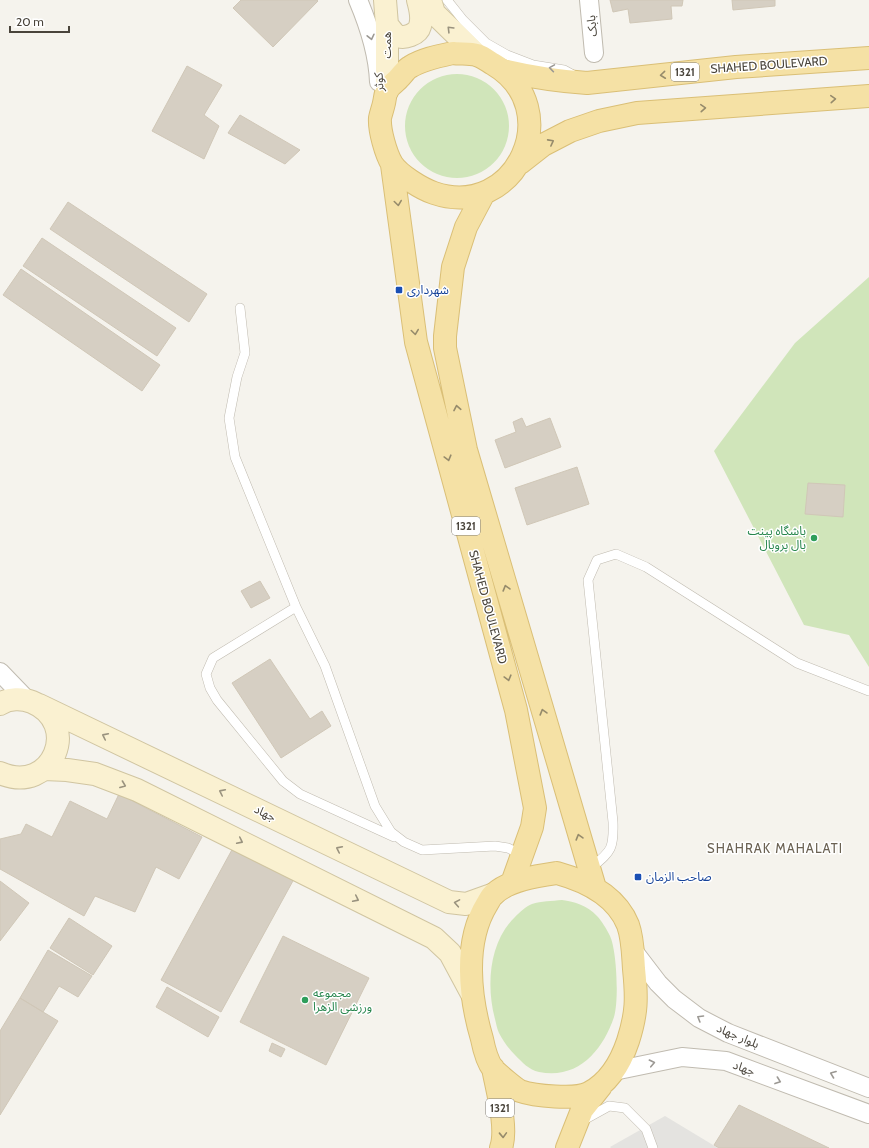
<svg xmlns="http://www.w3.org/2000/svg" width="869" height="1148" font-family="Cabin,'Noto Sans Arabic',sans-serif">
<style>
.green{fill:#d0e5ba}
.parking{fill:#e4e3e0}
.building{fill:#d6cfc3;stroke:#d0c7b7}
.lines{fill:none;stroke-linecap:round;stroke-linejoin:round}
.service-casing{stroke:#c0bbb0;stroke-width:10}
.minor-casing{stroke:#c0bbb0;stroke-width:20}
.secondary-casing{stroke:#d0c5a1;stroke-width:24}
.primary-casing{stroke:#dabf76;stroke-width:24}
.service{stroke:#fff;stroke-width:9}
.minor{stroke:#fff;stroke-width:18}
.secondary{stroke:#faf1d1;stroke-width:22}
.primary{stroke:#f5e1a5;stroke-width:22}
.oneway{stroke:#99927e}
.oneway2{stroke:#9b9893}
.oneway3{stroke:#968b6b}
.transit-dot{fill:#1a4fb4;stroke:#fff;stroke-width:1.5}
.leisure-dot{fill:#2e9e5b;stroke:#fff;stroke-width:1.5}
.labels{text-anchor:middle;stroke-width:3;stroke-linejoin:round;paint-order:stroke}
.shield{fill:#fff;stroke:#807c76;stroke-width:1}
.shield-label{font-size:11px;font-weight:bold;fill:#49443b}
.street-label{font-size:12px;fill:#49443b;stroke:#fff}
.transit-label{font-size:12px;fill:#164399;stroke:#fff;text-anchor:start}
.leisure-label{font-size:12px;fill:#27864d;stroke:#fff;text-anchor:end}
.neighbourhood-label{font-size:13px;letter-spacing:1px;fill:#6b6253;stroke:#fff}
</style>
<rect width="100%" height="100%" fill="#f5f3ed"/>
<!-- green -->
<path class="green" d="M405 126a52 52 0 1 1 104 0a52 52 0 1 1-104 0Z
M869 277V667L849 635 804 625 714 451 795 343Z
M562 900C575 902 587 905 597 916 602 921 607 930 610 936 617 951 619 1001 614 1017 603 1050 578 1080 539 1072 529 1070 522 1062 515 1055 509 1049 503 1041 499 1033 497 1029 496 1023 495 1019 486 986 489 942 515 917 520 912 526 906 532 904 541 901 552 901 562 900Z"/>
<!-- parking -->
<path class="parking" d="M665 1116 718 1148H611L610 1147Z"/>
<!-- building -->
<path class="building" d="M241 0H317L318 1 273 47 233 8Z
M610 0H683L682 6H671L672 19 630 23 628 9 613 12Z
M732 0H775V6L733 10Z
M187 66 222 85 204 115 219 126 204 159 152 131Z
M240 115 300 150 285 164 228 133Z
M68 202 207 294 189 322 50 229Z
M42 238 176 328 157 356 23 266Z
M21 269 160 365 142 391 3 295Z
M522 418 526 427 550 418 561 447 505 468 495 440 516 432 513 422Z
M577 467 589 504 527 525 515 488Z
M808 483 845 485 843 517 805 514Z
M260 581 270 598 251 608 241 591Z
M270 659 310 719 322 711 331 726 281 758 232 683Z
M119 794 202 837 179 879 156 867 135 912 95 896 84 916 0 869V839L21 834 26 824 52 837 70 801 107 819Z
M234 846 294 879 221 1012 161 980Z
M0 881 29 903 0 941Z
M69 918 112 946 93 975 50 948Z
M283 936 369 978 326 1065 240 1022Z
M48 950 92 976 78 997 59 986 43 1012 20 998Z
M167 987 219 1017 208 1037 156 1007Z
M20 998 58 1021 0 1115V1031Z
M272 1043 285 1049 281 1057 269 1051Z
M739 1105 829 1148H719L714 1145Z"/>
<g class="lines">
<defs>
<path id="service" d="M447 0 463 20 486 43 507 55 533 65 564 70 575 76
M240 308 245 353 237 377 229 418 235 457 296 607 325 666 375 806 391 832 404 842 422 850 495 846 508 848 522 855
M296 607 213 658 206 674 210 688 217 700 283 781 300 794 394 837
M590 869C611 851 614 850 613 822L588 580 597 560 616 554 646 567 797 663 869 691
M580 1122 609 1106 625 1108 646 1129 653 1148"/>
<path id="minor" d="M358 0C369 26 378 54 379 82
M589 0 594 53
M0 672 27 700
M632 949 658 983 674 999 699 1018 728 1033 869 1088
M614 1071 682 1057 726 1061 869 1114"/>
<path id="secondary" d="M385 0 387 25V91
M430 0 434 13 477 55
M387 25C390 28 393 33 396 35 404 40 418 34 420 26 423 17 420 8 418 0
M0 704C9 698 22 698 32 702 82 723 53 796 0 773
M39 705 449 902 466 904 494 894
M44 769 67 770 95 774 137 790 434 938 450 953 472 994"/>
<path id="primary" d="M453 53C460 54 470 53 477 55 483 57 488 61 493 64 568 108 516 221 434 193 422 189 399 175 392 164 386 154 379 130 380 118 381 113 383 108 384 103 385 99 385 94 387 91 389 86 396 82 399 78 403 74 406 69 410 67 423 59 439 56 453 53Z
M502 70C531 77 557 81 587 83L736 67 869 58
M520 163 543 145 570 131 599 121 637 113 869 96
M392 165 416 342 516 710 535 808 532 827 512 883
M484 193 466 227 453 267 445 336V348L466 450 595 888
M557 873C586 881 616 895 628 925 633 939 633 955 634 969 637 998 637 1013 628 1041 621 1062 610 1082 589 1093 576 1100 534 1096 520 1091 514 1088 498 1074 493 1069 487 1061 484 1049 482 1039 470 998 463 943 487 904 489 901 491 896 494 894 509 880 537 876 557 873Z
M493 1068C497 1090 508 1128 501 1148
M567 1148 582 1110 601 1086"/>
</defs>
<!-- service casing -->
<use href="#service" class="service-casing"/>
<!-- minor casing -->
<use href="#minor" class="minor-casing"/>
<!-- secondary casing -->
<use href="#secondary" class="secondary-casing"/>
<!-- primary casing -->
<use href="#primary" class="primary-casing"/>
<!-- service -->
<use href="#service" class="service"/>
<!-- minor -->
<use href="#minor" class="minor"/>
<!-- secondary -->
<use href="#secondary" class="secondary"/>
<!-- primary -->
<use href="#primary" class="primary"/>
</g>
<!-- one-way arrows -->
<defs><path id="oneway-chevron" d="M-2-3.5L2.5 0L-2 3.5" fill="none" stroke-width="1.6" stroke-linecap="round" stroke-linejoin="round"/></defs>
<g class="oneway">
<use href="#oneway-chevron" transform="translate(450 29) rotate(-135)"/>
<use href="#oneway-chevron" transform="translate(105 736) rotate(-154)"/>
<use href="#oneway-chevron" transform="translate(123 785) rotate(21)"/>
<use href="#oneway-chevron" transform="translate(222 792) rotate(-154)"/>
<use href="#oneway-chevron" transform="translate(240 841) rotate(26)"/>
<use href="#oneway-chevron" transform="translate(339 849) rotate(-154)"/>
<use href="#oneway-chevron" transform="translate(356 899) rotate(26)"/>
<use href="#oneway-chevron" transform="translate(457 903) rotate(-170)"/>
</g>
<g class="oneway2">
<use href="#oneway-chevron" transform="translate(371 37) rotate(77)"/>
<use href="#oneway-chevron" transform="translate(552 68) rotate(-171)"/>
<use href="#oneway-chevron" transform="translate(700 1018) rotate(-149)"/>
<use href="#oneway-chevron" transform="translate(652 1063) rotate(-12)"/>
<use href="#oneway-chevron" transform="translate(833 1074) rotate(-159)"/>
<use href="#oneway-chevron" transform="translate(778 1081) rotate(20)"/>
</g>
<g class="oneway3">
<use href="#oneway-chevron" transform="translate(663 75) rotate(174)"/>
<use href="#oneway-chevron" transform="translate(833 99) rotate(-4)"/>
<use href="#oneway-chevron" transform="translate(703 108) rotate(-4)"/>
<use href="#oneway-chevron" transform="translate(551 142) rotate(-28)"/>
<use href="#oneway-chevron" transform="translate(398 203) rotate(82)"/>
<use href="#oneway-chevron" transform="translate(415 332) rotate(82)"/>
<use href="#oneway-chevron" transform="translate(457 408) rotate(-101)"/>
<use href="#oneway-chevron" transform="translate(448 458) rotate(75)"/>
<use href="#oneway-chevron" transform="translate(506 588) rotate(-106)"/>
<use href="#oneway-chevron" transform="translate(508 678) rotate(75)"/>
<use href="#oneway-chevron" transform="translate(543 712) rotate(-106)"/>
<use href="#oneway-chevron" transform="translate(579 837) rotate(-106)"/>
<use href="#oneway-chevron" transform="translate(503 1135) rotate(88)"/>
</g>
<!-- markers -->
<g class="transit-dot">
<rect x="395" y="286" width="8" height="8" rx="2"/>
<rect x="634" y="873" width="8" height="8" rx="2"/>
</g>
<g class="leisure-dot">
<circle cx="814" cy="538" r="4"/>
<circle cx="305" cy="1000" r="4"/>
</g>
<g class="labels">
<!-- shield labels -->
<g class="shield">
<rect x="671" y="63" width="28" height="18" rx="3"/>
<rect x="452" y="517" width="28" height="18" rx="3"/>
<rect x="486" y="1099" width="28" height="18" rx="3"/>
</g>
<g class="shield-label">
<text x="685" y="76">1321</text>
<text x="466" y="530">1321</text>
<text x="500" y="1112">1321</text>
</g>
<!-- street labels -->
<g class="street-label">
<text transform="translate(592 26) rotate(-96)" y="4">بابک</text>
<text transform="translate(387 45) rotate(-90)" y="4">همت</text>
<text transform="translate(769 65) rotate(-4)" y="4">SHAHED BOULEVARD</text>
<text transform="translate(379 82) rotate(-93)" y="4">کوثر</text>
<text transform="translate(488 607) rotate(75)" y="4">SHAHED BOULEVARD</text>
<text transform="translate(265 813) rotate(26)" y="4">جهاد</text>
<text transform="translate(738 1036) rotate(23)" y="4">بلوار جهاد</text>
<text transform="translate(744 1068) rotate(20)" y="4">جهاد</text>
</g>
<!-- transit labels -->
<g class="transit-label">
<text x="407" y="294">شهرداری</text>
<text x="646" y="881">صاحب الزمان</text>
</g>
<!-- leisure labels -->
<g class="leisure-label">
<text x="806" y="535">باشگاه پینت<tspan x="806" dy="14">بال پروبال</tspan></text>
<text x="313" y="997" text-anchor="start">مجموعه<tspan x="313" dy="14">ورزشی الزهرا</tspan></text>
</g>
<!-- neighbourhood labels -->
<g class="neighbourhood-label">
<text x="775" y="853">SHAHRAK MAHALATI</text>
</g>
</g>
<!-- scale -->
<path d="M10 26v6h59v-6" fill="none" stroke="#49443b" stroke-width="2"/>
<text x="16" y="26" font-size="12" fill="#49443b" stroke="#ffffff" stroke-width="3" paint-order="stroke">20 m</text>
</svg>
